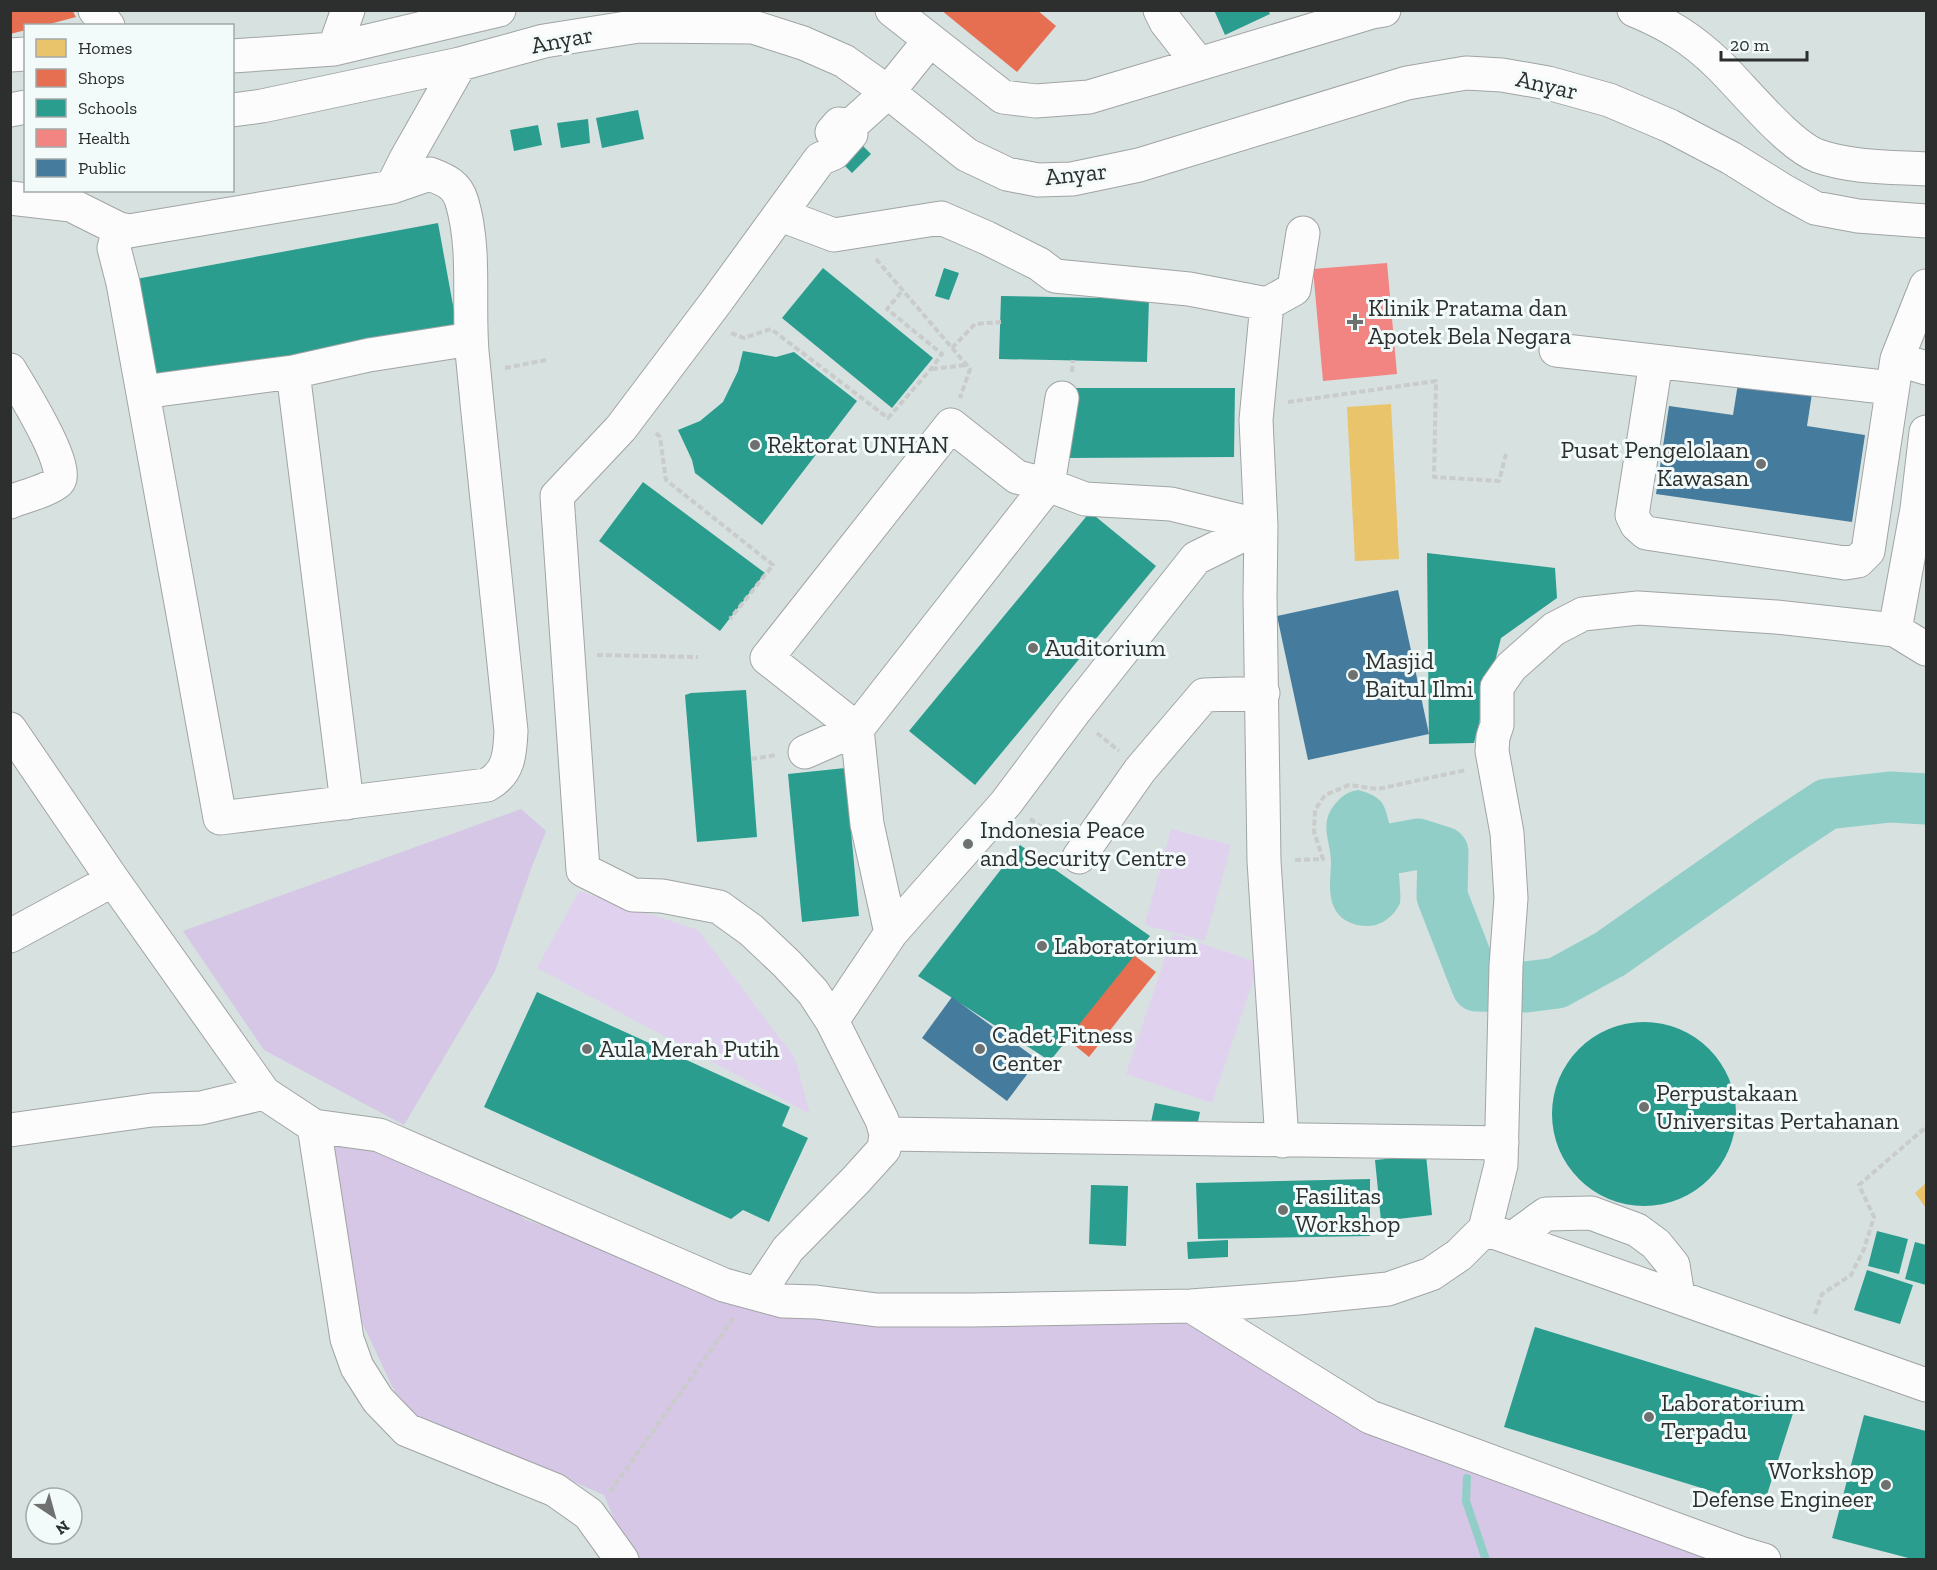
<svg xmlns="http://www.w3.org/2000/svg" width="1937" height="1570" font-family="'Zilla Slab',serif">
<style>
.built{fill:#d6e1e0;fill-rule:evenodd}
.green{fill:#e0d2ef}
.forest{fill:#d5c7e5}
.water{fill:#91cec7}
.homes{fill:#e9c46a}
.shops{fill:#e76f51}
.schools{fill:#2a9d8f}
.health{fill:#f28482}
.public{fill:#457b9d}
.lines{fill:none;stroke-linecap:round;stroke-linejoin:round}
.stream{stroke:#91cec7;stroke-width:8}
.river{stroke:#91cec7;stroke-width:51}
.minor-casing{stroke:#a1a4a4;stroke-width:35}
.path{stroke:#cacbcb;stroke-width:4;stroke-dasharray:6 3;stroke-linecap:butt}
.minor{stroke:#fcfcfc;stroke-width:33}
.poi-dot{fill:#6e7170;stroke:#f3fbfa;stroke-width:2}
.labels{text-anchor:middle;stroke-width:6;stroke-linejoin:round;paint-order:stroke}
.street-label{font-size:24px;fill:#2c2f2e;stroke:#f3fbfa}
.poi-label{font-size:24px;fill:#2c2f2e;stroke:#f3fbfa;text-anchor:start}
</style>
<rect width="100%" height="100%" fill="#e8eceb"/>
<!-- built -->
<path class="built" d="M11 11H1926V1559H11ZM26 26H232V190H26ZM36 1498H72V1534H36Z"/>
<!-- green -->
<path class="green" d="M1171 829 1231 845 1205 941 1145 925Z
M579 891 698 930 795 1058 810 1114 537 968Z
M1173 934 1259 963 1212 1103 1126 1074Z"/>
<!-- forest -->
<path class="forest" d="M521 809 546 831 531 869 495 971 404 1125 264 1050 183 931Z
M342 1139 439 1161 526 1220 780 1305 1171 1315 1292 1386 1718 1559H631L604 1495 469 1436 428 1427 402 1407 359 1316 323 1152Z"/>
<!-- water -->
<path class="water" d="M1358 790C1394 799 1381 814 1396 838 1396 849 1402 896 1400 903 1395 915 1382 926 1368 926 1358 926 1346 923 1339 915 1326 900 1331 878 1331 861 1330 838 1319 824 1335 804 1343 795 1347 792 1358 790Z"/>
<!-- homes -->
<path class="homes" d="M1391 404 1399 559 1355 561 1347 407Z
M1926 1183V1208L1915 1193Z"/>
<!-- shops -->
<path class="shops" d="M10 10H72L76 17 42 26H26V30L10 34Z
M941 10H1037L1056 26 1017 72Z
M1134 955 1156 972 1089 1057 1067 1039Z"/>
<!-- schools -->
<path class="schools" d="M1214 10H1268L1270 14 1225 35Z
M638 110 644 139 602 148 596 118Z
M588 119 590 143 561 148 557 123Z
M538 125 542 145 514 151 510 130Z
M855 138 871 154 852 173 836 157Z
M438 223 457 327 154 382 136 279Z
M823 268 933 358 892 408 782 318Z
M944 268 959 273 949 300 935 296Z
M1001 296 1149 299 1147 362 999 359Z
M743 351 776 357 794 352 857 401 762 525 695 473 692 460 678 430 700 421 723 402 738 371Z
M1069 388H1235L1234 457 1069 458Z
M643 482 765 573 720 631 599 541Z
M1090 512 1156 566 975 785 909 731Z
M1427 553 1555 568 1557 598 1501 638 1474 743 1429 744Z
M746 690 757 837 697 842 685 695 691 693Z
M845 768 859 916 802 922 788 774Z
M1020 845 1150 936 1050 1061 918 976Z
M537 992 790 1107 782 1126 808 1138 769 1222 743 1210 731 1219 484 1107Z
M1552 1114a92 92 0 1 1 184 0a92 92 0 1 1-184 0Z
M1155 1103 1200 1112 1195 1136 1150 1127Z
M1426 1155 1432 1215 1381 1221 1375 1160Z
M1370 1179V1236L1198 1239 1196 1183Z
M1091 1185 1128 1186 1126 1246 1089 1244Z
M1877 1231 1908 1239 1899 1274 1868 1266Z
M1228 1240V1257L1188 1259 1187 1242Z
M1915 1242 1926 1245V1285L1905 1279Z
M1867 1270 1913 1285 1900 1324 1854 1310Z
M1535 1327 1795 1407 1763 1507 1504 1427Z
M1864 1415 1926 1431V1560H1916L1832 1538Z"/>
<!-- health -->
<path class="health" d="M1387 263 1397 374 1323 381 1313 269Z"/>
<!-- public -->
<path class="public" d="M1739 377 1813 387 1807 426 1865 435 1852 522 1656 494 1669 406 1733 415Z
M1398 590 1429 734 1308 760 1277 616Z
M952 997 1038 1060 1007 1101 922 1038Z"/>
<g class="lines">
<!-- stream -->
<path class="stream" d="M1467 1478 1466 1501 1486 1560"/>
<!-- river -->
<path class="river" d="M1396 848 1418 844 1443 852 1442 896 1477 986 1526 987 1557 983 1610 954 1774 839 1827 804 1890 797 1926 799"/>
<defs>
<path id="minor" d="M95 10 108 26
M892 10 1003 97 1036 101 1089 97 1372 12 1384 10
M1160 10 1166 22 1198 63
M1634 10C1668 24 1692 39 1718 64 1743 88 1788 145 1818 156 1853 168 1890 167 1926 169
M334 49 348 10
M10 55 26 54
M232 56 334 49 499 10
M10 110 26 107
M232 110 262 106 460 64 544 41 639 26 753 27 803 43 844 61 888 92 967 155 1007 174 1038 180 1072 179 1139 165 1407 83 1466 73 1502 75 1548 83 1609 100 1670 126 1731 158 1784 191 1815 208 1858 216 1926 221
M832 132 839 124 850 126 888 92 930 40
M10 198 71 205 119 229 114 248 123 283 220 818 487 785C509 773 510 754 511 731 498 605 484 478 472 351 468 302 476 250 462 202 457 184 445 180 430 174L392 187
M781 215 834 235 941 218 987 238 1039 264 1055 276 1189 289 1267 304 1294 289 1303 233
M119 229 129 231 392 187 406 159 460 64
M1267 304 1256 420 1261 526 1260 596 1264 861 1282 1141
M1556 350 1892 388
M1897 359 1926 368
M1656 362 1632 515 1637 525 1646 533 1845 563 1858 561 1868 551 1897 359 1926 286
M10 370C20 387 72 469 58 482 49 490 22 497 10 502
M293 372 347 803
M143 392 293 372 369 355 471 339
M1895 630 1917 509 1926 432
M10 729 113 880 264 1093 314 1126 379 1135 724 1285 783 1301 816 1302 877 1310H971L1191 1306 1298 1298 1388 1289 1431 1274 1459 1255 1485 1229 1501 1165 1506 966 1511 898 1507 833 1492 751 1493 737 1497 725V687L1511 667 1554 629 1583 614 1638 608 1776 617 1895 630 1926 649
M805 752 857 729 1048 485 1062 398
M1079 857 1140 770 1204 695 1263 693
M891 933 867 824 857 729 767 658 951 425 1017 477 1048 485 1085 499 1171 504 1261 526
M10 936 113 880
M832 1021 891 933 1006 803 1074 712 1196 558 1261 526
M314 1126 347 1339 357 1367 378 1400 407 1430 555 1490 589 1514 622 1560
M10 1130 152 1110 201 1108 264 1093
M886 1134 1502 1143
M1485 1229 1926 1385
M1513 1238 1546 1214 1591 1213 1637 1230 1656 1244 1673 1265 1678 1296
M758 1294 788 1249 855 1181 884 1149 886 1134 882 1120 832 1021 813 992 787 964 751 930 719 907 662 896 633 895 583 870 557 496 621 428 716 302 820 159 834 153 851 134 850 126
M1191 1306 1370 1417 1740 1553 1764 1560"/>
</defs>
<!-- minor casing -->
<use href="#minor" class="minor-casing"/>
<!-- path -->
<path class="path" d="M876 259 970 369 960 398
M731 333 744 338 771 329 888 418 931 369 942 354 887 309 902 291
M952 348 975 324 1001 322
M505 368 546 360
M932 369 966 365
M1072 372 1073 360
M1288 402 1436 381 1434 477 1499 481 1506 454
M656 433 660 437 666 480 773 565 730 619
M597 655 698 657
M1097 733 1119 751
M751 759 777 755
M1030 819 1056 836
M1295 860 1323 859 1314 832 1315 810 1325 795 1349 785 1378 789 1466 770
M1815 1314 1822 1294 1851 1275 1864 1249 1874 1217 1859 1185 1926 1127
M610 1492 734 1317"/>
<!-- minor -->
<use href="#minor" class="minor"/>
</g>
<!-- markers -->
<g class="poi-dot">
<path d="M1352 313h6v6h6v6h-6v6h-6v-6h-6v-6h6z"/>
<circle cx="755" cy="445" r="6"/>
<circle cx="1761" cy="464" r="6"/>
<circle cx="1033" cy="648" r="6"/>
<circle cx="1353" cy="675" r="6"/>
<circle cx="968" cy="844" r="6"/>
<circle cx="1042" cy="946" r="6"/>
<circle cx="587" cy="1049" r="6"/>
<circle cx="980" cy="1049" r="6"/>
<circle cx="1644" cy="1107" r="6"/>
<circle cx="1283" cy="1210" r="6"/>
<circle cx="1649" cy="1417" r="6"/>
<circle cx="1886" cy="1485" r="6"/>
</g>
<g class="labels">
<!-- street labels -->
<g class="street-label">
<text transform="translate(562 40) rotate(-11)" y="8">Anyar</text>
<text transform="translate(1547 85) rotate(13)" y="8">Anyar</text>
<text transform="translate(1076 174) rotate(-6)" y="8">Anyar</text>
</g>
<!-- poi labels -->
<g class="poi-label">
<text x="1368" y="316">Klinik Pratama dan<tspan x="1368" dy="28">Apotek Bela Negara</tspan></text>
<text x="767" y="453">Rektorat UNHAN</text>
<text x="1749" y="458" text-anchor="end">Pusat Pengelolaan<tspan x="1749" dy="28">Kawasan</tspan></text>
<text x="1045" y="656">Auditorium</text>
<text x="1365" y="669">Masjid<tspan x="1365" dy="28">Baitul Ilmi</tspan></text>
<text x="980" y="838">Indonesia Peace<tspan x="980" dy="28">and Security Centre</tspan></text>
<text x="1054" y="954">Laboratorium</text>
<text x="992" y="1043">Cadet Fitness<tspan x="992" dy="28">Center</tspan></text>
<text x="599" y="1057">Aula Merah Putih</text>
<text x="1656" y="1101">Perpustakaan<tspan x="1656" dy="28">Universitas Pertahanan</tspan></text>
<text x="1295" y="1204">Fasilitas<tspan x="1295" dy="28">Workshop</tspan></text>
<text x="1661" y="1411">Laboratorium<tspan x="1661" dy="28">Terpadu</tspan></text>
<text x="1874" y="1479" text-anchor="end">Workshop<tspan x="1874" dy="28">Defense Engineer</tspan></text>
</g>
</g>
<!-- border -->
<rect width="1937" height="1570" fill="none" stroke="#2c2f2e" stroke-width="24"/>
<!-- legend -->
<rect x="24" y="24" width="210" height="168" fill="#f3fbfa" stroke="#a3a9a8" stroke-width="1.5"/>
<rect x="36" y="39" width="30" height="18" fill="#e9c46a" stroke="#a3a9a8" stroke-width="1.5"/>
<text x="78" y="54" font-size="18" fill="#2c2f2e">Homes</text>
<rect x="36" y="69" width="30" height="18" fill="#e76f51" stroke="#a3a9a8" stroke-width="1.5"/>
<text x="78" y="84" font-size="18" fill="#2c2f2e">Shops</text>
<rect x="36" y="99" width="30" height="18" fill="#2a9d8f" stroke="#a3a9a8" stroke-width="1.5"/>
<text x="78" y="114" font-size="18" fill="#2c2f2e">Schools</text>
<rect x="36" y="129" width="30" height="18" fill="#f28482" stroke="#a3a9a8" stroke-width="1.5"/>
<text x="78" y="144" font-size="18" fill="#2c2f2e">Health</text>
<rect x="36" y="159" width="30" height="18" fill="#457b9d" stroke="#a3a9a8" stroke-width="1.5"/>
<text x="78" y="174" font-size="18" fill="#2c2f2e">Public</text>
<!-- north arrow -->
<g transform="translate(54 1516) rotate(144)"><circle r="28" fill="#f3fbfa" stroke="#a3a9a8" stroke-width="1.5"/>
<path d="M0-4.5L10 22L0 15L-10 22Z" fill="#6e7170"/>
<text y="-9" font-size="16" font-weight="bold" text-anchor="middle" fill="#2c2f2e">N</text>
</g>
<!-- scale -->
<path d="M1721 51v9h86v-9" fill="none" stroke="#2c2f2e" stroke-width="3"/>
<text x="1730" y="51" font-size="18" fill="#2c2f2e" stroke="#f3fbfa" stroke-width="4.5" paint-order="stroke">20 m</text>
</svg>
